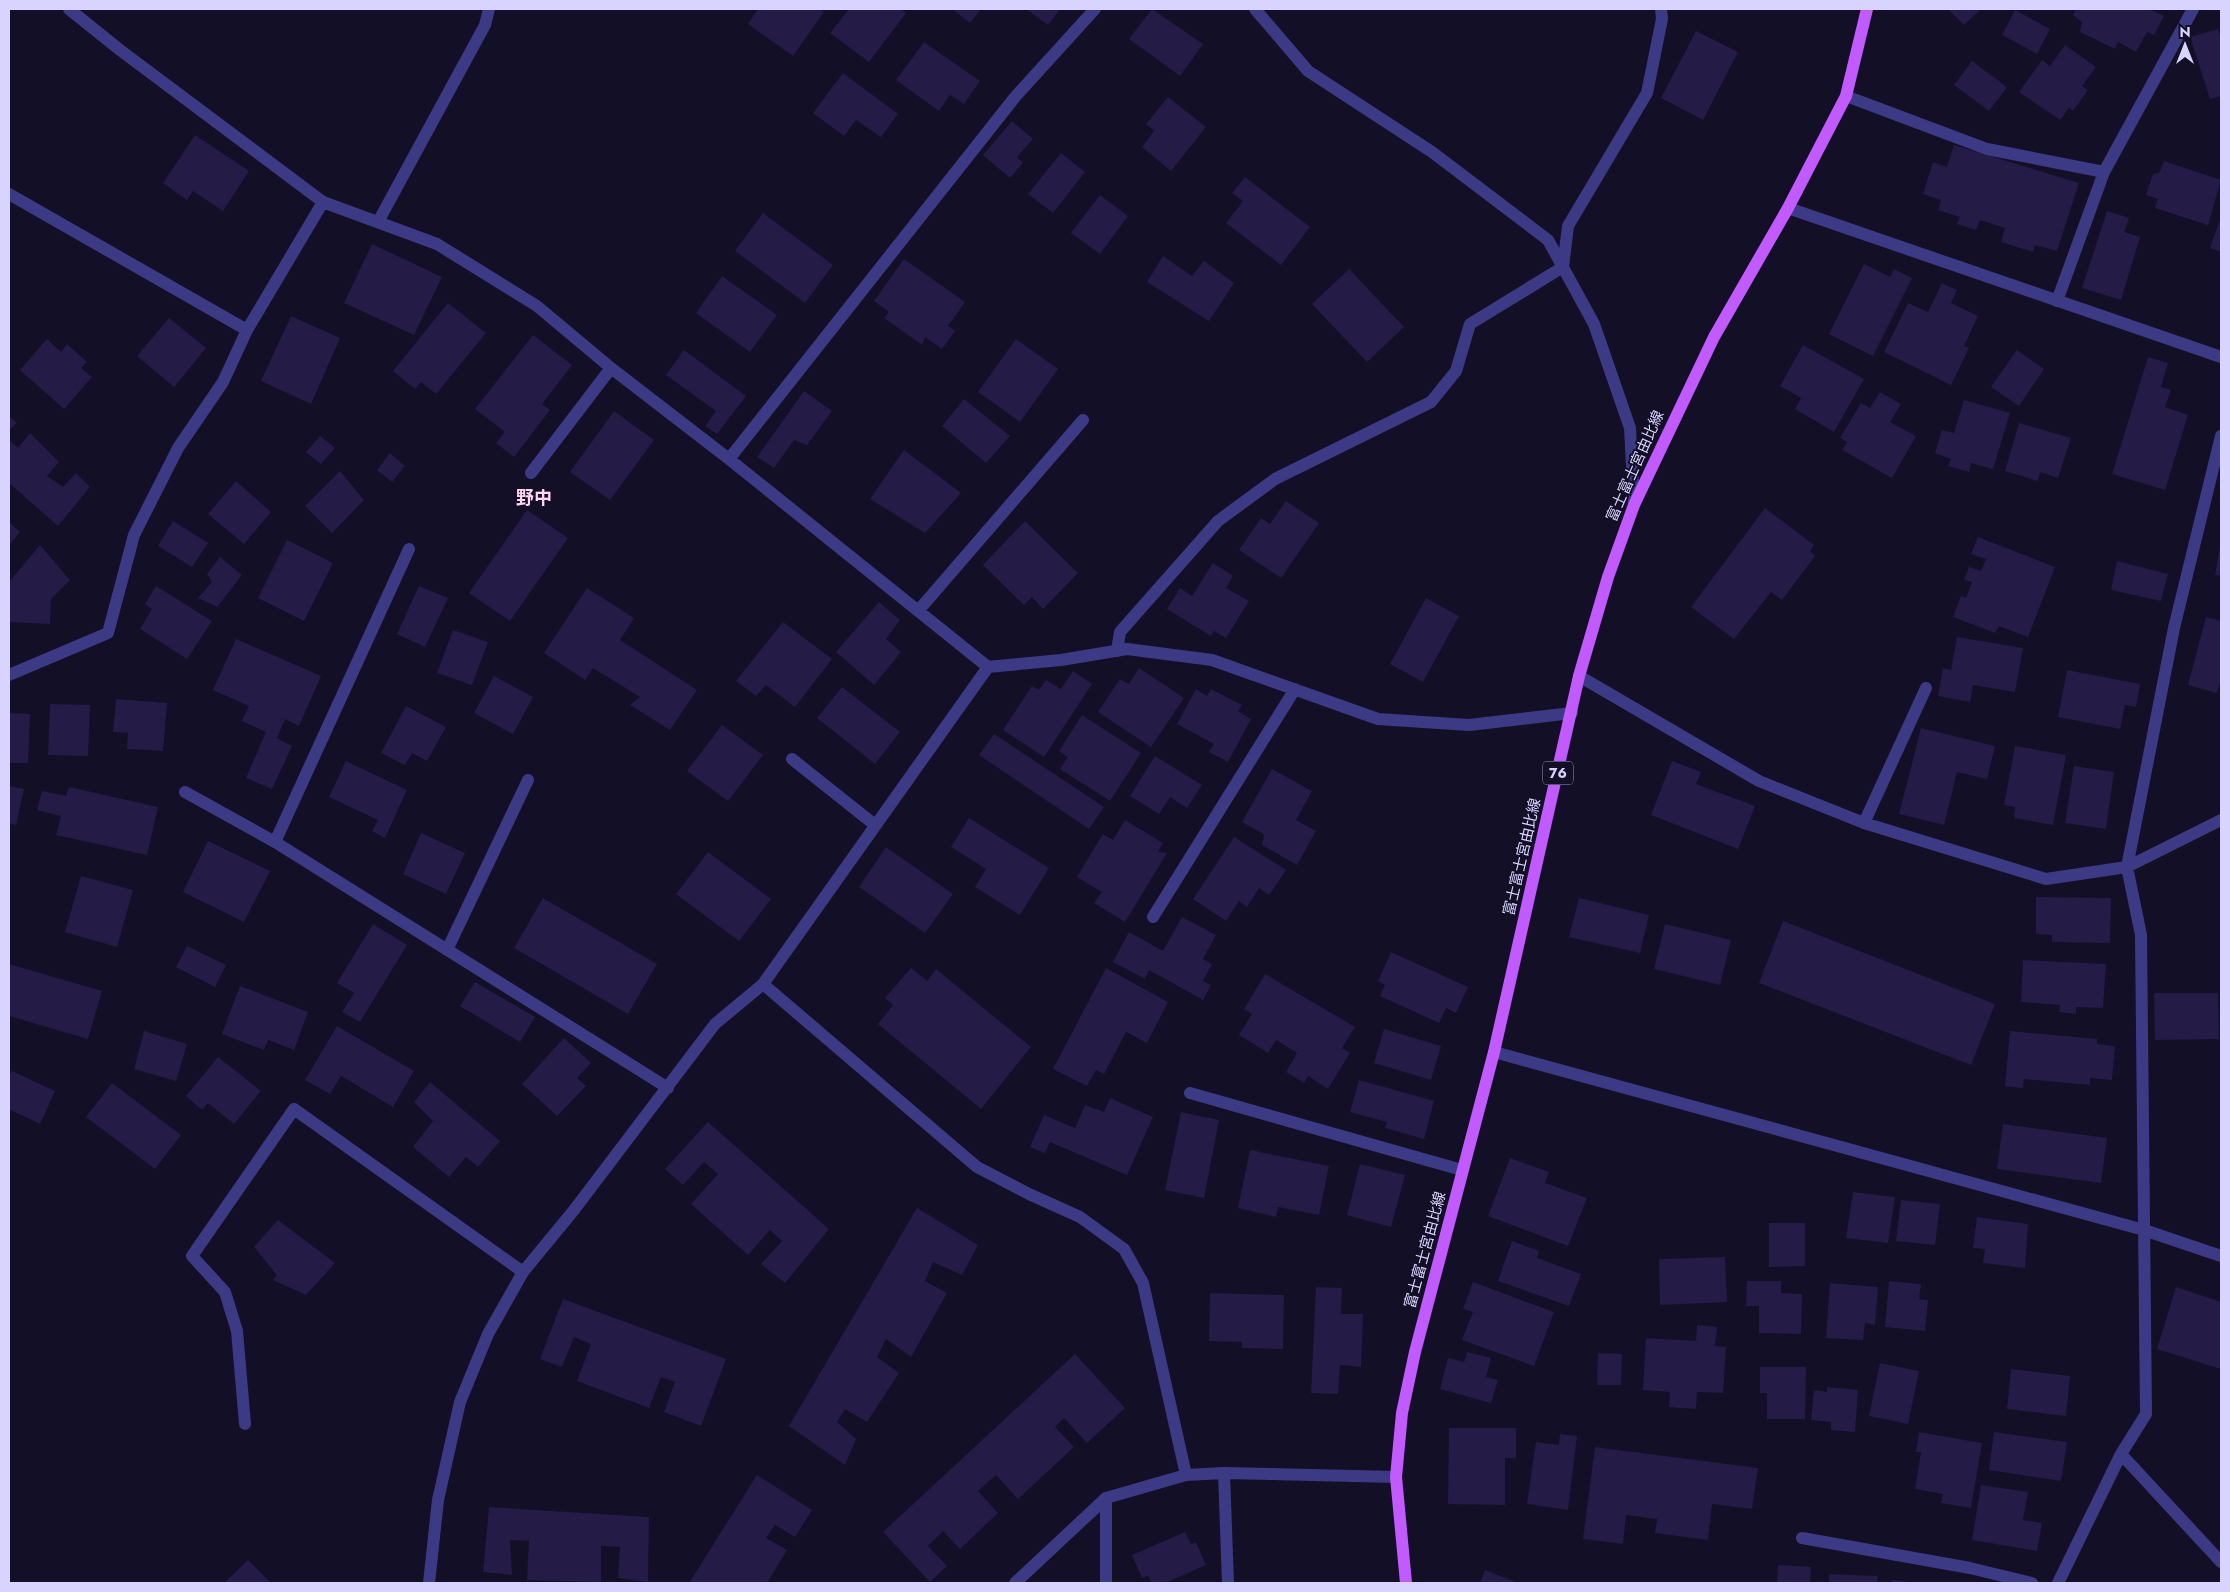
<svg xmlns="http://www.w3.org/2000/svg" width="2230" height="1592" font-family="Jost,'Noto Sans JP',sans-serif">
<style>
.building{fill:#241b47}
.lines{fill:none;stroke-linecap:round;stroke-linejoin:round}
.service{stroke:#3d3a85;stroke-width:12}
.minor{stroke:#3d3a85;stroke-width:12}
.tertiary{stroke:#3d3a85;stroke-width:12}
.primary{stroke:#c25bff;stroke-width:12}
.labels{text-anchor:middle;stroke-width:4;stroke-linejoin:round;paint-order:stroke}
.shield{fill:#130f26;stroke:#9e99be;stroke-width:1}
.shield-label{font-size:14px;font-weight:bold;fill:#d9d4ff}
.street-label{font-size:15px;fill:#d9d4ff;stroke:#130f26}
.quarter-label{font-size:18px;font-weight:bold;fill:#ffd6f0;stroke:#130f26}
</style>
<rect width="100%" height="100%" fill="#130f26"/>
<!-- building -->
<path class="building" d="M758 9H820L824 12 793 56 748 24Z
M849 9H900L906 13 869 62 830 33Z
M952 9H981L970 23Z
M1026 9H1060L1048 25Z
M1152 9 1203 44 1180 76 1129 39Z
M1948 9H1981L1964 25Z
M2076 9H2149L2164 16 2154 35 2147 32 2136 52 2118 42 2115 49 2080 32 2082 22 2073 15Z
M2015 10 2050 29 2037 54 2002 35Z
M2218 29 2221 38V96L2210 99 2190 37Z
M1696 31 1738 52 1703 120 1661 98Z
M924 42 980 81 964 104 950 95 939 111 896 80Z
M2065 45 2096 67 2082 86 2088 90 2073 111 2069 108 2060 120 2019 92 2042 60 2050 66Z
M1972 61 2007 87 1989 111 1954 85Z
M843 73 898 114 881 137 856 120 844 136 813 113Z
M1168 97 1206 127 1171 171 1142 147 1154 131 1146 124Z
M1012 121 1033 139 1017 157 1023 163 1010 178 983 155Z
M195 135 249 171 223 211 193 191 187 200 163 183Z
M1954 145 2079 183 2057 251 2035 245 2033 252 2001 242 2005 228 1980 220 1976 230 1957 224 1960 217 1938 210 1941 200 1923 194 1933 162 1947 167Z
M1061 153 1085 172 1053 213 1028 194Z
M2164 161 2221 180 2208 225 2155 208 2158 199 2146 195 2153 174 2159 173Z
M1245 177 1310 227 1281 265 1226 223 1243 201 1232 193Z
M1100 195 1128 216 1100 254 1071 233Z
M2107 211 2129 218 2124 232 2140 237 2121 300 2082 288Z
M763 213 833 265 805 303 735 251Z
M2221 217V252L2210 248Z
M372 244 442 277 414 335 344 303Z
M1163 256 1192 276 1204 261 1234 283 1209 321 1147 282Z
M904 259 965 302 948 326 955 331 942 349 925 337 922 345 884 318 889 312 874 301Z
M1864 264 1890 277 1894 269 1912 278 1873 356 1829 334Z
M1349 269 1404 327 1367 362 1312 304Z
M722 276 777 315 750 352 696 313Z
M1942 283 1957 290 1951 303 1978 316 1964 346 1969 348 1951 385 1884 352 1908 303 1928 312Z
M448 303 486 333 436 394 421 382 415 389 393 371Z
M291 316 340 338 311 404 261 381Z
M169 318 206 348 174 387 137 356Z
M533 335 572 365 542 404 550 410 514 457 496 443 505 432 475 409Z
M47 339 61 352 67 344 87 362 81 368 92 377 64 409 20 370Z
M1016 339 1058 369 1020 422 978 392Z
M1803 345 1864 379 1834 432 1795 409 1801 398 1780 386Z
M684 350 746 396 717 434 705 426 716 411 666 375Z
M2017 350 2044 369 2019 406 1991 387Z
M2148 357 2168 363 2161 387 2171 390 2165 407 2188 415 2165 490 2112 474Z
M804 391 832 411 807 445 794 440 774 468 757 457Z
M1880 392 1901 404 1890 422 1916 436 1892 478 1842 450 1847 442 1840 438 1861 403 1870 408Z
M964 399 1010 436 986 463 942 426Z
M1964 400 2010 413 1993 469 1971 463 1969 472 1948 466 1951 459 1935 453 1942 430 1954 433Z
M614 411 654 440 610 500 570 472Z
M9 416 17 423 9 430Z
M2019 423 2071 438 2058 478 2040 472 2038 481 2005 471Z
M30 433 59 462 47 476 63 487 76 473 90 487 58 526 9 483V440L18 448Z
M320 436 335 448 321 464 306 452Z
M904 450 961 493 925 533 870 499Z
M390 453 405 466 392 482 377 470Z
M340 471 364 500 332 533 305 506Z
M236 481 271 512 244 544 208 514Z
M1286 501 1319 523 1281 578 1239 550 1261 518 1270 524Z
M1765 508 1814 545 1810 551 1815 556 1782 600 1771 592 1734 639 1691 607Z
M527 510 568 538 510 621 469 593Z
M173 521 208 543 192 567 158 546Z
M1025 521 1078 573 1043 609 1032 597 1024 605 983 565Z
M9 522 20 532 9 545Z
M1978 537 2055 567 2028 637 1999 626 1995 633 1953 617 1961 596 1966 598 1972 582 1964 580 1969 567 1981 571 1986 559 1971 554Z
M287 540 333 563 304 621 258 598Z
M40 545 70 580 51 599 50 624 9 622V582Z
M2220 546H2221V576L2215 575Z
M220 557 242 575 217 607 198 598 212 582 207 574Z
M2117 561 2168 574 2161 601 2111 590Z
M1213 563 1233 576 1226 588 1249 601 1226 638 1214 631 1211 636 1167 609 1180 588 1192 596Z
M156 586 212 621 187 659 140 629 152 609 145 604Z
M419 586 448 598 425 647 397 634Z
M587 588 634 618 620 640 697 690 670 730 630 705 640 697 593 668 585 680 544 653Z
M1426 598 1459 616 1423 682 1390 664Z
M879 602 900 620 886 639 901 652 874 685 836 652Z
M2206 617 2221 621V684L2220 683 2217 693 2188 685Z
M783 622 832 659 795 707 766 685 756 696 736 681Z
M453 630 488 642 472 685 437 673Z
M1957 637 2023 648 2015 692 1973 685 1970 702 1938 696 1943 668 1951 670Z
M236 639 321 676 299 726 285 719 277 738 292 746 272 789 246 778 266 732 242 721 249 706 213 690Z
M1139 668 1184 698 1151 747 1098 712 1120 679 1129 684Z
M2067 670 2140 684 2136 707 2125 705 2120 729 2058 717Z
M1073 671 1092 684 1044 757 1003 730 1032 686 1039 690 1046 680 1061 689Z
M494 676 533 697 513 734 474 713Z
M842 687 900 732 875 764 817 718Z
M1196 689 1207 696 1211 689 1242 705 1238 711 1251 719 1228 762 1209 752 1214 744 1177 724Z
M116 699 167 703 163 751 127 749 128 733 113 732Z
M50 704 90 705 88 756 48 755Z
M406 706 446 727 427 761 412 753 405 765 381 753Z
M9 713 30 714 28 763H9Z
M1082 715 1141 753 1110 801 1060 769 1068 757 1059 751Z
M722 725 763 755 728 801 687 771Z
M1921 728 1995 746 1987 779 1957 772 1944 825 1899 814Z
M994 734 1104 807 1089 829 979 755Z
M2015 746 2066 755 2053 825 2014 818 2015 807 2004 805Z
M1155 756 1202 785 1187 808 1170 797 1159 814 1130 796Z
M346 761 407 790 385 838 372 831 378 820 329 797Z
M1672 761 1701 772 1696 784 1755 806 1738 849 1651 815Z
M2074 766 2114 772 2106 829 2065 823Z
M1272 769 1312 791 1296 820 1316 831 1297 865 1262 845 1264 834 1242 822Z
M9 786 24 789 16 825 9 823Z
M69 787 158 807 147 855 56 835 61 816 37 810 42 791 66 796Z
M969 818 1049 868 1020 915 975 887 986 869 951 847Z
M1125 820 1163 843 1158 852 1167 853 1125 922 1094 903 1102 892 1077 877 1103 834 1113 840Z
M421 833 465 853 446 894 403 874Z
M1234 837 1286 870 1269 895 1259 888 1247 907 1239 901 1226 921 1193 899Z
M208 841 270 871 244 922 183 892Z
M886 847 953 894 925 933 859 887Z
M708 852 771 899 739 941 676 894Z
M81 876 133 890 117 947 65 932Z
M2036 897 2111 898 2110 943 2052 942V935L2036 934Z
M543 898 657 964 628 1014 514 948Z
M1579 898 1649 915 1640 953 1569 937Z
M1182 917 1216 935 1203 959 1212 964 1203 981 1211 985 1203 1000 1149 970 1145 979 1113 962 1129 932 1163 951Z
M1783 921 1995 1004 1971 1065 1759 983Z
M373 924 407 945 360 1022 342 1012 354 993 337 983Z
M1665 924 1731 940 1720 985 1654 969Z
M187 946 226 965 215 987 176 967Z
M1391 952 1468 987 1456 1013 1446 1008 1439 1023 1380 996 1385 985 1378 981Z
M2023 960 2106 964 2103 1008 2076 1007V1014L2059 1012 2060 1005 2021 1002Z
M9 964 102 991 88 1039 9 1016Z
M911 968 927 981 936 969 1031 1047 981 1109 878 1024 893 1005 885 998Z
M1106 968 1168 1002 1147 1043 1126 1032 1104 1074 1096 1070 1087 1086 1053 1069Z
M1265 974 1355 1027 1342 1048 1350 1053 1328 1089 1308 1076 1304 1083 1286 1072 1297 1053 1276 1040 1268 1053 1239 1035 1252 1014 1244 1009Z
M475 982 535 1017 520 1042 460 1006Z
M240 986 308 1012 294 1050 268 1040 264 1050 222 1034Z
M2154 993H2218L2219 1039 2155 1040Z
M337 1026 414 1071 393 1107 341 1076 330 1094 305 1080Z
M1384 1029 1441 1046 1431 1080 1374 1063Z
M144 1031 187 1044 176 1081 134 1069Z
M2010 1031 2097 1039V1044L2115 1046 2112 1080 2090 1078V1085L2024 1079 2023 1088 2005 1086Z
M564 1038 591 1063 577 1078 586 1086 557 1116 522 1084Z
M218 1057 261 1091 234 1124 208 1103 202 1110 186 1096Z
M12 1071 55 1091 40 1124 9 1109V1076Z
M1359 1080 1434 1101 1424 1139 1385 1128 1387 1122 1350 1112Z
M430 1082 500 1141 478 1167 466 1157 449 1177 413 1147 433 1121 414 1102Z
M112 1083 181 1135 155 1169 86 1117Z
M1110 1098 1153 1117 1127 1175 1050 1142 1045 1153 1030 1147 1044 1115 1075 1128 1085 1105 1104 1112Z
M1181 1112 1219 1120 1204 1198 1165 1190Z
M708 1122 829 1229 785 1283 761 1264 782 1241 770 1230 748 1255 691 1204 718 1174 704 1162 683 1185 665 1169Z
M2003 1124 2107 1138 2101 1183 1997 1169Z
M1250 1150 1329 1166 1319 1215 1278 1207 1276 1217 1238 1208Z
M1510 1158 1549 1172 1545 1183 1587 1198 1568 1246 1488 1216Z
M1360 1164 1405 1175 1391 1227 1347 1215Z
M1853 1192 1895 1197 1888 1243 1846 1238Z
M1901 1200 1940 1204 1935 1245 1896 1241Z
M917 1208 978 1245 962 1275 933 1262 925 1281 947 1293 911 1357 886 1339 877 1357 899 1373 867 1422 845 1409 837 1422 856 1439 845 1465 789 1426Z
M1977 1217 2028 1224 2025 1268 1983 1263 1985 1249 1973 1248Z
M278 1220 335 1263 306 1295 273 1280 277 1275 254 1247Z
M1769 1223H1805V1266L1769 1267Z
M1512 1241 1539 1251 1537 1258 1581 1274 1569 1306 1498 1281Z
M1725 1257 1727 1302 1660 1305 1659 1259Z
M1747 1281H1781V1293L1802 1294 1801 1334 1759 1333V1306H1746Z
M1889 1281 1921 1284 1919 1299 1928 1300 1925 1331 1885 1327Z
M1473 1282 1554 1312 1534 1366 1462 1340 1473 1312 1463 1309Z
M1830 1283 1878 1287 1875 1325 1865 1323 1863 1340 1826 1338Z
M1316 1287 1342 1288 1341 1314H1363L1361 1367 1340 1365 1338 1394 1311 1393Z
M2176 1287 2221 1302V1369L2157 1349Z
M1210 1293 1284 1295 1283 1349 1242 1348V1342L1209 1341Z
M563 1299 726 1359 701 1426 664 1412 675 1382 661 1377 649 1408 577 1381 591 1344 574 1337 562 1367 540 1359Z
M1697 1325 1717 1327 1715 1346 1726 1347 1723 1393 1697 1392 1696 1409 1669 1407 1670 1392 1643 1390 1646 1338 1696 1341Z
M1467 1352 1491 1358 1486 1377 1498 1380 1491 1403 1440 1389 1448 1358 1464 1362Z
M1598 1353 1622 1354 1621 1385H1597Z
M1075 1354 1125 1408 1087 1443 1064 1418 1055 1427 1074 1447 1018 1499 996 1475 978 1491 998 1513 960 1549 943 1531 928 1546 947 1566 930 1582 883 1532Z
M1880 1363 1919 1371 1908 1424 1869 1416Z
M1760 1367H1806L1805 1419H1767V1393H1760Z
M2011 1369 2070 1376 2066 1416 2007 1409Z
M1827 1387 1858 1390 1855 1432 1831 1430V1422L1811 1420 1814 1390 1827 1392Z
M1449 1428H1516V1458H1505V1505L1448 1504Z
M1919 1432 1982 1443 1971 1508 1941 1503 1943 1494 1915 1489 1921 1452H1916Z
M1994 1432 2067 1442 2061 1481 1989 1470Z
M1560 1434 1577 1436 1568 1510 1527 1504 1536 1442 1559 1445Z
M1595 1447 1758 1468 1752 1509 1712 1504 1708 1540 1655 1533 1657 1519 1626 1515 1623 1544 1583 1539Z
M757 1475 812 1510 795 1537 775 1525 766 1538 787 1550 767 1583H689Z
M1981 1485 2028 1492 2023 1520 2042 1523 2037 1551 1972 1540Z
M489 1507 649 1517 648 1582 618 1578 620 1547 601 1546V1582L527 1580 529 1541 510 1540 512 1575 483 1572Z
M1185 1532 1191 1544 1196 1542 1206 1565 1165 1583H1152L1148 1576 1142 1578 1132 1555Z
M248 1560 271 1583H224Z
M1778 1565 1811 1567 1810 1583H1777Z
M1485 1570 1518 1583H1480Z
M1829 1574 1878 1576 1877 1583H1829Z
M1892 1580 1910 1582V1583H1892Z"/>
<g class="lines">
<!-- service -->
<path class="service" d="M1117 651 1120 632 1218 521 1275 479 1431 402 1456 371 1470 324 1563 267"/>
<!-- minor -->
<path class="minor" d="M69 9 120 50 323 202 437 244 537 306 611 368 729 459 988 667 1061 660 1127 649 1212 660 1378 719 1469 725 1572 713
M1255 9 1308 71 1432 152 1548 240 1594 324 1630 428 1634 505
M1846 96 1987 149 2104 172 2193 9
M9 194 247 330 323 202
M1788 208 2221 357
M378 222 485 25 489 9
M1563 267 1568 226 1647 93 1662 19 1661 9
M2057 301 2104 172
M729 459 1015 97 1095 9
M531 473 611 368
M918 611 1083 420
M9 675 108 633 134 535 178 448 223 382 247 330
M1579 676 1759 781 1864 823 2046 879 2127 867 2221 820
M792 759 875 825
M185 792 275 842 668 1088
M1864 823 1926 688
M275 842 409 549
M1153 917 1295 689
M447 950 528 780
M763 984 988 667
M1494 1052 2144 1230 2221 1256
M1190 1093 1462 1170
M245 1424 237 1331 225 1292 192 1256 294 1109 523 1272
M2121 1454 2221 1562
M1224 1473 1228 1583
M1106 1498V1583
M1802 1538 1970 1568 2032 1583
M2058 1583 2121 1454 2146 1414 2141 935 2127 867 2174 628 2221 436"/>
<!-- tertiary -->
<path class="tertiary" d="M429 1583 438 1500 460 1402 488 1334 523 1272 574 1210 715 1024 763 984 977 1167 1029 1194 1080 1217 1124 1249 1143 1283 1186 1475
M1015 1583 1106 1498 1186 1475 1224 1473 1396 1477"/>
<!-- primary -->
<path class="primary" d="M1406 1583 1396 1477 1402 1413 1415 1352 1494 1052 1579 676 1608 577 1634 505 1714 337 1788 208 1846 96 1867 9"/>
</g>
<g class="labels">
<!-- shield labels -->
<rect class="shield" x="1543" y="761.5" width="30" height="23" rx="4"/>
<g class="shield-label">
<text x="1558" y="778">76</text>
</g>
<!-- street labels -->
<g class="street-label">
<text transform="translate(1635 466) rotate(-66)" y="5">富士富士宮由比線</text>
<text transform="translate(1522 857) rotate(-77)" y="5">富士富士宮由比線</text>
<text transform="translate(1425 1250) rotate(-75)" y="5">富士富士宮由比線</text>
</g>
<!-- quarter labels -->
<g class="quarter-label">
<text x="534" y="504">野中</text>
</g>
</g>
<!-- border -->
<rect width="2230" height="1592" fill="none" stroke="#d9d4ff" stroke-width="20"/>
<!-- north arrow -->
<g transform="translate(2185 45)" stroke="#130f26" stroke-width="4" paint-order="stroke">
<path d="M0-4L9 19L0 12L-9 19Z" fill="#d9d4ff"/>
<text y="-8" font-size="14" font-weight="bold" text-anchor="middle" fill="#d9d4ff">N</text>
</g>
</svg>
